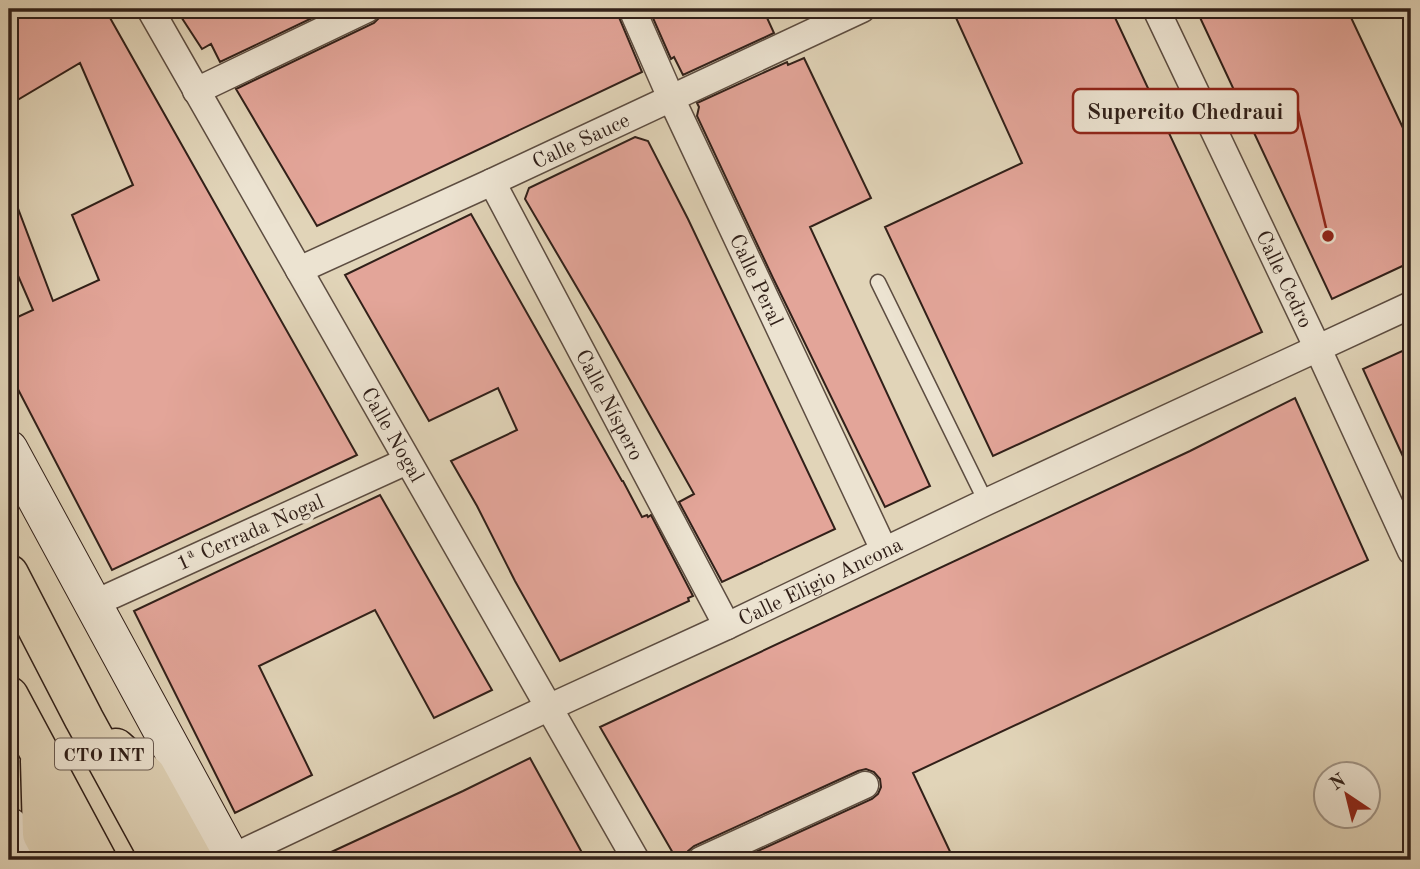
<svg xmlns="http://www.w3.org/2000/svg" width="1420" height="869" font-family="'Old Standard TT',serif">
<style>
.building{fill:#e3a599;stroke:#312019;stroke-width:2}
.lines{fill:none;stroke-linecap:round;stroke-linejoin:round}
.service-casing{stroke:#5d4d41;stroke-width:17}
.minor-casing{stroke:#5d4d41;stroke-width:29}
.secondary-casing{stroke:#312019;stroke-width:39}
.motorway-casing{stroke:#312019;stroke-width:41}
.service{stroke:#ece3d1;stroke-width:14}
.minor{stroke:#ece3d1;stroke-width:26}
.secondary{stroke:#ece3d1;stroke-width:37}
.motorway{stroke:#e1d4b8;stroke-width:38}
.labels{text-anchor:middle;stroke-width:7;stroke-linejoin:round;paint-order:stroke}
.shield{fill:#ece3d1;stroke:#695a50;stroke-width:2}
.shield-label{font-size:19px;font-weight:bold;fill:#312019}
.street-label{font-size:21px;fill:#312019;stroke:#ece3d1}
.leader{fill:none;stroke:#8f2418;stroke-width:2.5}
.callout-dot{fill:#8f2418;stroke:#ece3d1;stroke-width:2.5}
.callout{fill:#ece3d1;stroke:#8f2418;stroke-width:2.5}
.callout-label{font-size:23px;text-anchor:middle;font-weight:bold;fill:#312019}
</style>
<rect width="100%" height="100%" fill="#e1d4b8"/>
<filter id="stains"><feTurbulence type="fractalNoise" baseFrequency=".00286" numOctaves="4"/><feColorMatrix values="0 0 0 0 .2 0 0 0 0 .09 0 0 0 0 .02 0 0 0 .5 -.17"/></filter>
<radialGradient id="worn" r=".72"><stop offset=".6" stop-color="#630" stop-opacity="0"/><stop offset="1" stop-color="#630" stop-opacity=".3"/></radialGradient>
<!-- building -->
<path class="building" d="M9 9H105L357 455 112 570 9 372V321L33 310 9 255V190H11L53 301 99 280 72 215 133 185 80 63 9 105Z
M176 9H331L220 62 211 44 202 49Z
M383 9H616L618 15 642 72 317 226 236 89 374 23 380 17Z
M649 9H763L774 33 683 75 674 57 671 59Z
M952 9H1111L1262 332 993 456 885 227 1022 163Z
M1196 9H1347L1411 145V262L1332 299Z
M804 58 871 198 810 227 930 486 885 507 773 278 697 116 699 107 697 103 787 62 788 65Z
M635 137 648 141 688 219 835 529 722 582 679 502 694 494 599 325 525 199 529 188Z
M471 214 622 481H623L642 517 647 515 648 517 651 515 693 596 688 598 689 601 560 661 515 581 477 506 451 461 517 430 498 388 429 421 345 275Z
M1411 347V474L1363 369Z
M1295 398 1368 560 913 773 954 860H738L872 799 878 794 881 787 880 779 874 772 866 769 858 771 694 846 688 851 686 860H677L600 727 1190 451Z
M380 495 492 690 434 718 375 610 259 666 312 775 235 813 134 611Z
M530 758 586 860H314L463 791Z"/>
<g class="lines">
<defs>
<path id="service" d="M878 282 986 502"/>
<g id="minor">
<path id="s1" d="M150 9 636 860"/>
<path id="s2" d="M632 9 671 98 884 550"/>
<path id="s3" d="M1156 9 1318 349 1411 551"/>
<path d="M196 91 367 9"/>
<path id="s4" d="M492 182 727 626"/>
<path id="s5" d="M299 270 492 182 862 9"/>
<path d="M93 604 407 461"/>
<path id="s6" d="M231 858 550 707 727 626 986 502 1411 305"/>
<path d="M701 860 865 785"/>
</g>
<path id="secondary" d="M9 449 232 860
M9 826 26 860"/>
<path id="motorway" d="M9 574 84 719 161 860
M9 696 97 860
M116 748 146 775 193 860
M40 761 42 834 56 860"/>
</defs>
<!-- service casing -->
<use href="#service" class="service-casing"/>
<!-- minor casing -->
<use href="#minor" class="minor-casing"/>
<!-- secondary casing -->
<use href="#secondary" class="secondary-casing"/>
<!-- motorway casing -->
<use href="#motorway" class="motorway-casing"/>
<!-- service -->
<use href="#service" class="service"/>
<!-- minor -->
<use href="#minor" class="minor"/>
<!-- secondary -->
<use href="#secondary" class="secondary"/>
<!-- motorway -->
<use href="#motorway" class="motorway"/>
</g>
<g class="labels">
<!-- shield labels -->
<rect class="shield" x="55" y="738.5" width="98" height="31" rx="5"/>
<g class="shield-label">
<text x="104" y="761">CTO INT</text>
</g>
<!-- street labels -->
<g class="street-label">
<text dy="7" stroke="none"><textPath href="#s5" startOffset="310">Calle Sauce</textPath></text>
<text dy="7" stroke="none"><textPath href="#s2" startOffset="298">Calle Peral</textPath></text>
<text dy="7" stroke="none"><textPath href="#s3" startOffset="299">Calle Cedro</textPath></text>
<text dy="7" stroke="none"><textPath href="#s4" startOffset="252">Calle Níspero</textPath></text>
<text dy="7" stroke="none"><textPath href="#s1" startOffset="490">Calle Nogal</textPath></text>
<text transform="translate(250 532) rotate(-24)" y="7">1ª Cerrada Nogal</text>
<text dy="7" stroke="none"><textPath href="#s6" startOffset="651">Calle Eligio Ancona</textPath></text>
</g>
</g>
<!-- callouts -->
<path class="leader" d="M1328 236L1298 111"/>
<circle class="callout-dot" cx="1328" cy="236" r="7"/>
<rect class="callout" x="1073" y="89" width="225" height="44" rx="7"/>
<g class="callout-label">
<text x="1185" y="119">Supercito Chedraui</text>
</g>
<!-- margin -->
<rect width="1420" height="869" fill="none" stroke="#e1d4b8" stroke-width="35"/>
<rect x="10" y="10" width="1399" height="848" fill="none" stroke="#312019" stroke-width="3.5"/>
<rect x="18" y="18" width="1385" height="834" fill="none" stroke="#312019" stroke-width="2"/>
<!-- north arrow -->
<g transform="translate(1347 795) rotate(325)"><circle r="33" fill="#ece3d1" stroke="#a19587" stroke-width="2"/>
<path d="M0-5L12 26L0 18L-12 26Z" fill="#8f2418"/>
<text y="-10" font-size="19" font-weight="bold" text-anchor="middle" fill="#312019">N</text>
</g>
<rect width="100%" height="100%" filter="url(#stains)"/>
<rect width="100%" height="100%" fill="url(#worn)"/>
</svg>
